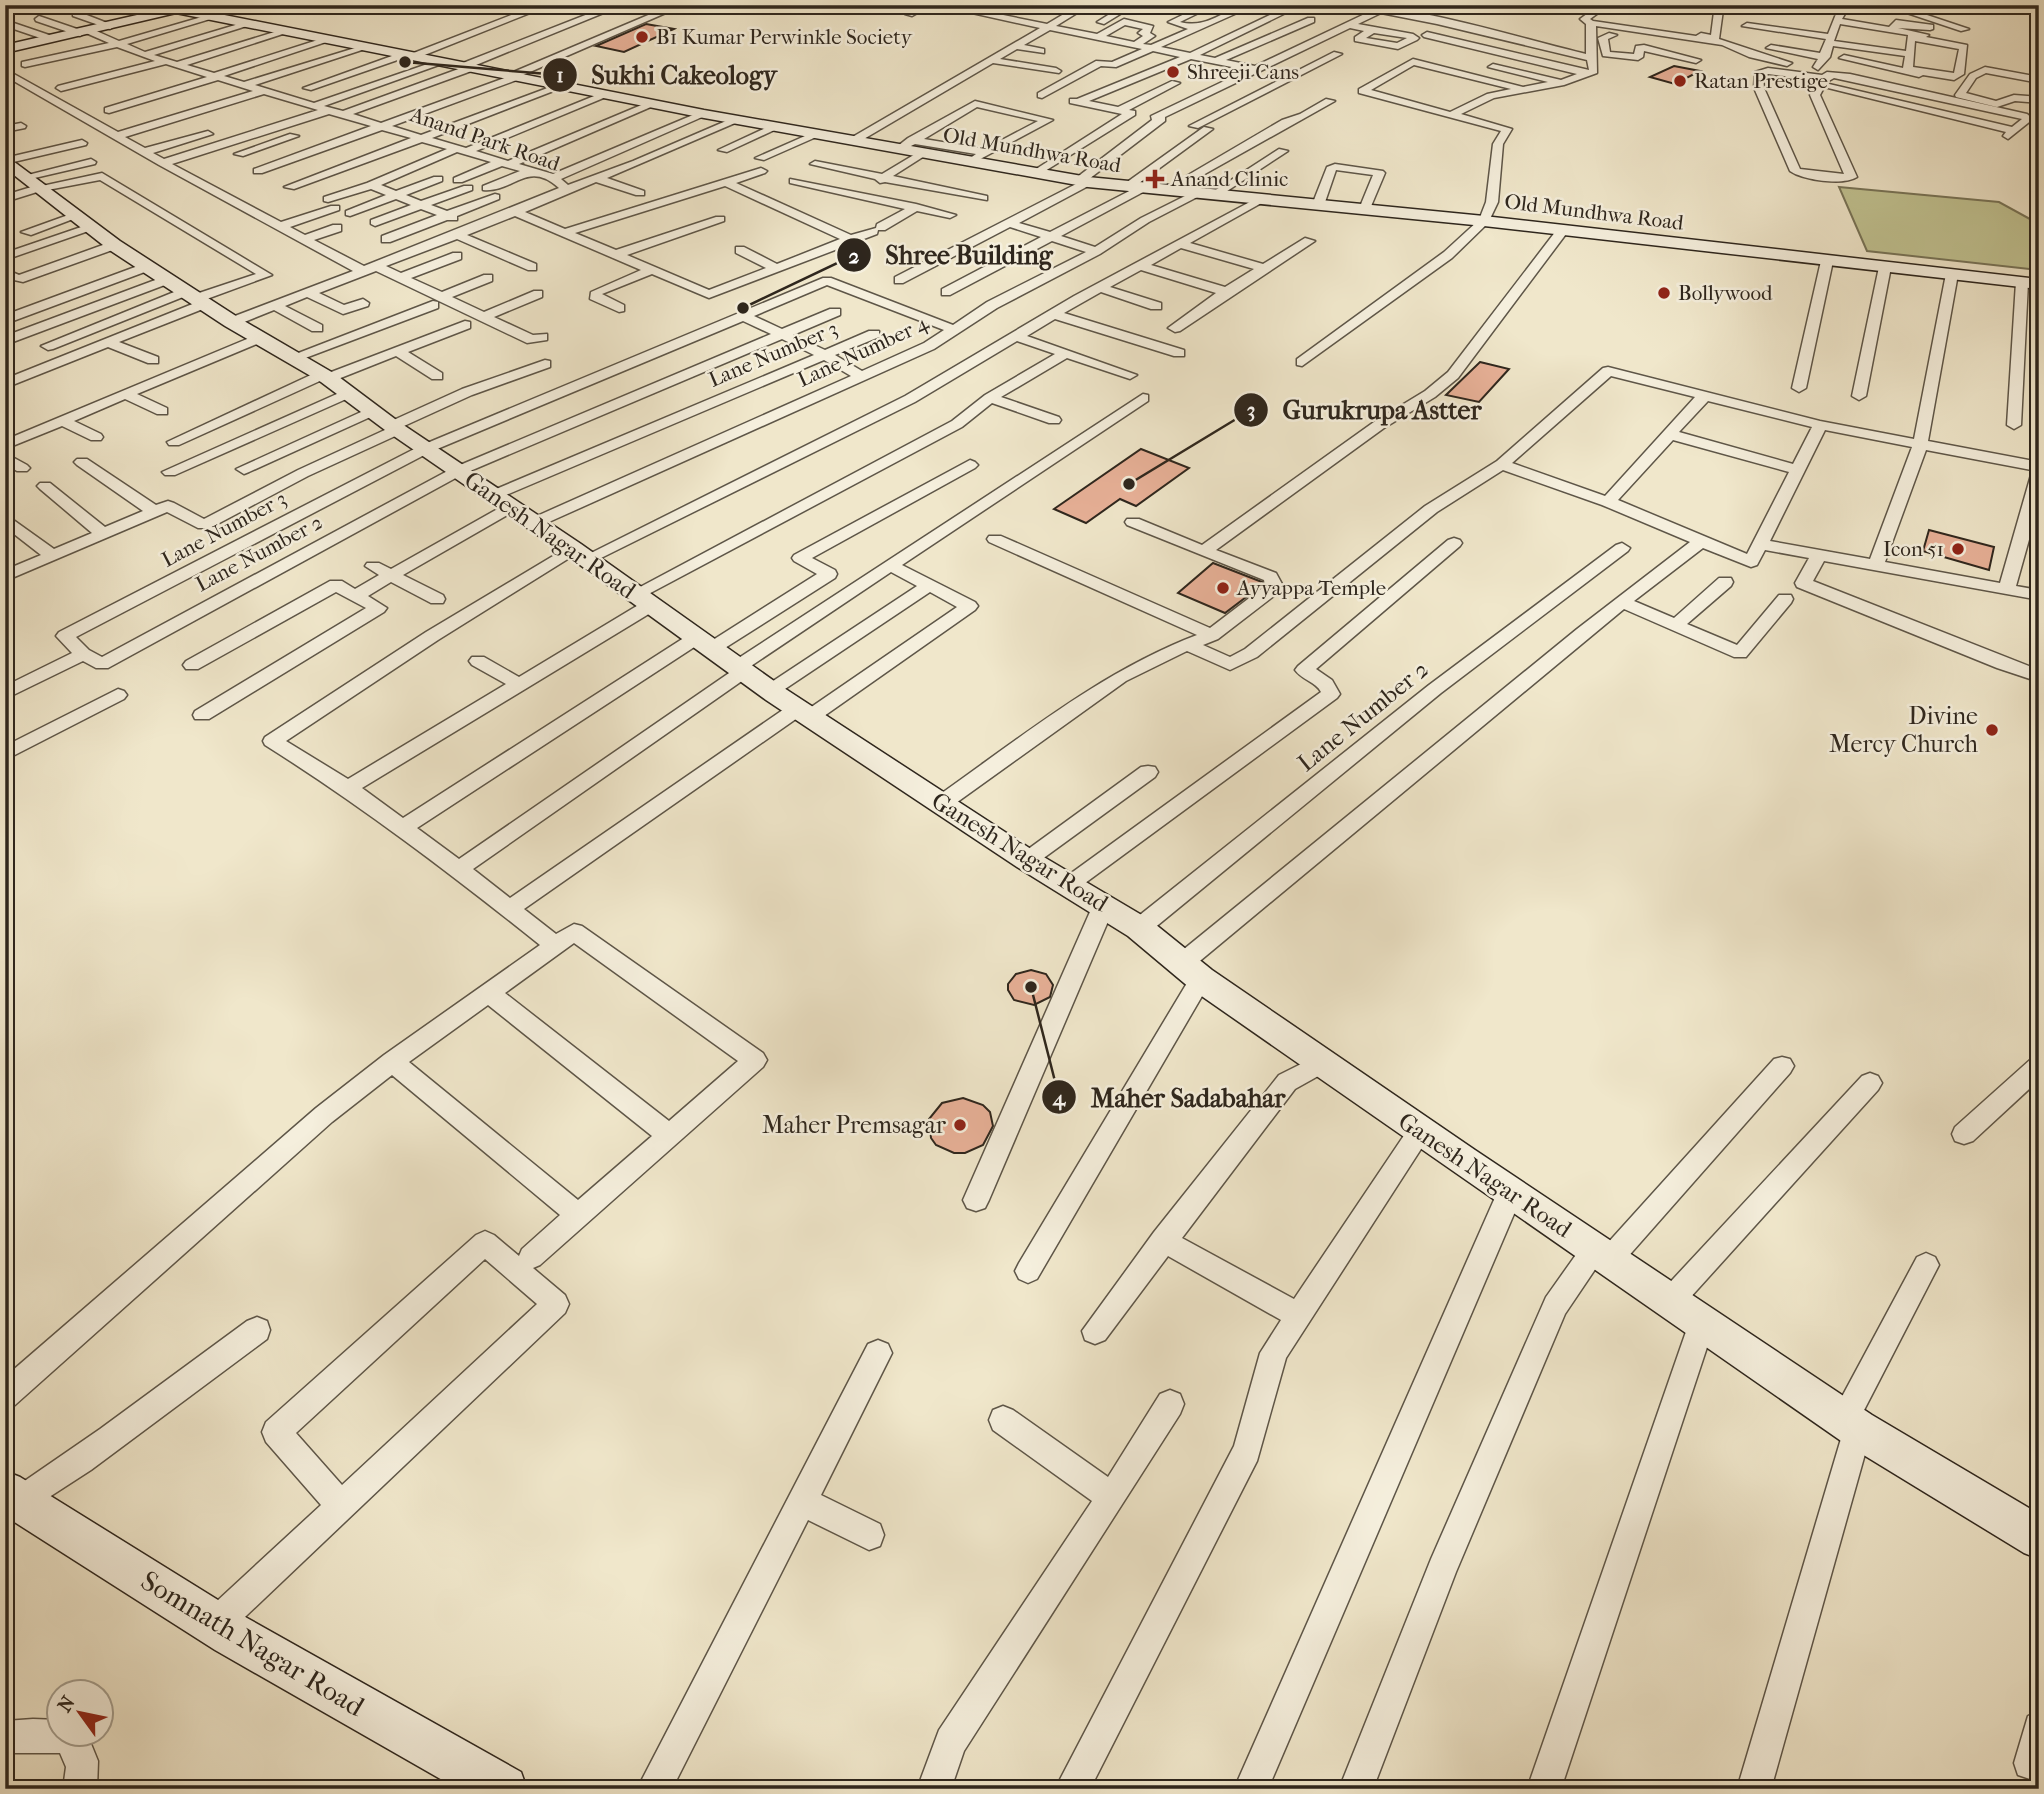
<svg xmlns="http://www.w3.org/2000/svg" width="2044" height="1794" font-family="'IM FELL French Canon',serif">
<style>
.green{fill:#c1c392;stroke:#787458;stroke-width:2}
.building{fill:#e8b198;stroke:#2e261d;stroke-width:2}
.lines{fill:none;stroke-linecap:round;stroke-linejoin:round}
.street-casing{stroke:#5e5648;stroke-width:3}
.secondary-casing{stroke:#2e261d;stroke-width:3}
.highway-casing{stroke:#2e261d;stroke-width:4}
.street{fill:#f5efdd;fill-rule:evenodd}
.secondary{fill:#f5efdd;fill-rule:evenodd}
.highway{fill:#e8c486;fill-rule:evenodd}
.poi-dot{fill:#8f2418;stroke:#f5efdd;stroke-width:2.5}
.labels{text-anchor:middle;stroke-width:5;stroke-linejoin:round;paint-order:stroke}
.far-poi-label{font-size:21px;fill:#2e261d;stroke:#f5efdd;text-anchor:start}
.far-street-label{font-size:21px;fill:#2e261d;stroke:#f5efdd}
.street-label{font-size:24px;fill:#2e261d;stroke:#f5efdd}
.poi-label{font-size:24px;fill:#2e261d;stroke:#f5efdd;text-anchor:end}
.near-street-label{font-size:28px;fill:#2e261d;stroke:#f5efdd}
.leader{fill:none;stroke:#2e261d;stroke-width:2.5}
.callout-dot{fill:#2e261d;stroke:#f5efdd;stroke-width:2.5}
.mark-label{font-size:21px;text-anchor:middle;font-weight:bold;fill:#fff}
.callout-label{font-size:26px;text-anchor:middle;font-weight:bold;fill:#2e261d;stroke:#f5efdd;stroke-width:5;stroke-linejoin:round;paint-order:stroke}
</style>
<rect width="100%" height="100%" fill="#f0e7cb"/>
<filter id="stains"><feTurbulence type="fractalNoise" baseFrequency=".00286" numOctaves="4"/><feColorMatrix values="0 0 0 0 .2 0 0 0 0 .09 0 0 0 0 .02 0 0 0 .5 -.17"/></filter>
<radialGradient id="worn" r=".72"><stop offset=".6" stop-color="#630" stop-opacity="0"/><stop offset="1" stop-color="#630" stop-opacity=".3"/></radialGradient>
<!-- green -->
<path class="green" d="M1839 187 1999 202 2039 224V270L1867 251Z"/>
<!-- building -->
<path class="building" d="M646 24 674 29 624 52 596 46Z
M1674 66 1700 71 1675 84 1650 77Z
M1480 362 1509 369 1479 402 1446 395Z
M1141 449 1189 468 1136 506 1120 499 1086 523 1054 509Z
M1929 530 1994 547 1989 570 1923 551Z
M1213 563 1262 582V585L1225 613 1178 593Z
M1031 970 1046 974 1053 985 1050 997 1034 1005 1014 1000 1008 990V984L1016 974Z
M963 1098 983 1105 990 1112 993 1126 983 1145 965 1153H954L936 1145 931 1138 929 1119 942 1103Z"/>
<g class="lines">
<defs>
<path id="street" d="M243 5H257L127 44 145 52 242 23 250 25 154 55 177 62 281 30 289 32 187 65 214 73 324 38 332 40 224 76 244 82 368 44V48L255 85 314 103 442 59 450 61 324 106 343 111 464 67 463 63 611 5H623L476 65 477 69 353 114 381 123 510 76 511 73 672 5H684L523 75 522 78 392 126 421 135 561 83 569 85 432 138 466 148 604 92 613 94 476 151 508 161 651 101 660 103 519 164 553 174 700 112 709 114 561 179 568 185 633 161 733 118 742 120 607 178 644 191V195H636L596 182 525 212 565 229 761 168 767 171 765 173 736 183 851 235 876 228 877 224 905 209 790 183V179L916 204 956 215 950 218 917 211 885 230H878L877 234 709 298 652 274 602 294 624 305V311L619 312 590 299 591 292 641 270 515 216 467 235 536 264V270H528L457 239 386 266 401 273 453 253H461V259L411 278 442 292 484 275H492V281L452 297 484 312 534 291H542V297L494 317 533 335 547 334V340L527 343 376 271 319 293 344 305 363 299 369 303 368 306 343 314 307 297 285 306 322 325V331H312L274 310 237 325H227V319L353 271 159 165 5 76V69L118 132 253 91 218 80 109 113 105 112V108L207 77 166 64 61 91 56 88 58 86 155 61 117 47 25 67 22 66V62L109 43 86 33V29H92L119 41ZM264 94 318 110 164 159 153 153 213 134 208 131 145 148 125 137ZM329 114 371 126 254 169V173H262L382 130 411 138 284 187 294 189 422 142 447 149 367 183 324 197V201L328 202 371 189 386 195 346 211V215L350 216 396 199 411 205 371 220V224L375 226 421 209 437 215 382 236V242H390L447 220H457V216L499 199V195L495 194 447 211 431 205 472 190V186H464L421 201 406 195 442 181V177H434L396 191 381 185 457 152 491 162 454 178V182H462L502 166 520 171 483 186V190C514 193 527 159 559 188L364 266 314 240 341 231V225H333L305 235 290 227 339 210V206H331L281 222 172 164ZM725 186 840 239 777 264 744 247H736V253L766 268 709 290 627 255 724 221V217H716L616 250 575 233Z
M537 5H550L417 58 409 56 311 90 303 88 403 52 411 54Z
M865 5H877L868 10Z
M920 5H932L912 16 905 14Z
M936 5H954L1047 24 1079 5H1090L1056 26 1097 34 1124 19 1153 26 1150 33 1155 36 1143 44 1151 45 1188 29 1168 22 1203 5H1215L1180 22C1211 30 1225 5 1255 5L1161 47 1190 53 1291 5 1300 6 1200 55 1215 58 1308 18H1314V22L1226 60 1255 66 1371 11 1346 5C1418 5 1514 37 1586 54V24L1580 19 1599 5H1609L1590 19 1593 21 1696 36 1701 33 1711 35 1714 12 1689 5H1708L1723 10 1719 39 1792 63 1787 66 1749 57 1722 45 1596 26 1597 73 1564 85 1494 98 1461 114 1512 129 1503 144 1498 202 1488 223 1452 258 1302 366 1297 365V359L1444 252 1479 220 1486 202 1493 144 1501 131 1359 93V89L1413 59 1523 87 1548 82 1488 67 1493 64 1561 80 1577 74 1424 37 1422 35 1427 32 1589 70 1587 60 1437 24 1381 13 1358 24 1413 34 1419 38 1417 40 1398 49 1355 41V37L1364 31 1350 28 1165 117V121L1089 179 1094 182 1092 184 1019 223 1050 232 1137 187H1145V191L1061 236 1095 247 1141 218 1193 192 1203 194 1149 222 1100 254 997 308 934 349 540 526 534 528 526 523 528 520 851 376 824 360 499 498H489L486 495 489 492 814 355 782 339 463 474 108 668H96L83 661 5 699V686L72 653 56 636 59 632 420 446 823 278H831L953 325 987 302 1086 252 1052 241 950 295H942V289L1041 237 1010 227 903 283H895V277L1078 183 1074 180 1076 178 1152 120 1151 116 1247 70 1191 59 1089 101 1118 107 1172 81 1180 83 1129 110 1135 111V115L1037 176 1031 173 1033 171 1122 114 1070 103V99H1077L1180 57 1153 51 1116 67 1101 66 1042 98 1038 97V93L1096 61 1112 62 1142 49 1050 30 1024 45 1044 49V53L1017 49 1000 59 1056 68 1061 71 1059 73 993 63 857 143H849V139L1040 28ZM1125 25 1143 29 1138 33 1143 36 1134 42 1106 36ZM1374 33 1407 38 1397 43 1366 38ZM1414 65 1511 89 1487 94 1450 112 1371 90ZM827 285 944 330 924 343 862 371 835 355 879 337V331H869L825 350 793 335 840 315V309H830L782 329 754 316ZM743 321 771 334 453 468 102 657 89 650 76 637 430 452Z
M1124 5H1135L1104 24 1097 22Z
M1483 5H1492V6L1488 9Z
M1794 5 1839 9 1841 5H1850L1842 19 1889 27 1896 20 1933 25V29L1930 30 1898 28 1929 35 1926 37 1967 45 1964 74 1954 80 1923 75 1919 77 1839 58 1844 55 1903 68 1905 56 1833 46 1830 57 1818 70 1813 67 1818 59 1766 48 1771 45 1820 53 1826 39 1742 26 1747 23 1828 34 1836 14ZM1840 24 1908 35 1906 51 1834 41ZM1915 41 1959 49 1954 73 1913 67Z
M1883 5H1897L1969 29 1961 31Z
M73 12H79L115 26 110 29 73 16Z
M39 16 83 31 85 33 80 36 36 21 35 19Z
M5 20 55 37 57 39 49 41 5 26Z
M1609 33 1617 35 1608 39 1610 52 1634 54 1636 46 1644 45 1701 60 1696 63 1644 51 1643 57 1638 60 1603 56 1598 38Z
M1334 52 1342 54 1198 128 1189 126Z
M1985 67 2039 77V83L1986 73 1976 78 1966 93 1996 101 2014 95 2039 97V103L2015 101 1997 107 1956 97 1955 95 1970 74Z
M1768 68 1822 75 1827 72 1850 74 2027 114 2033 119 2008 139 2003 136 2006 132 1824 87 1829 84 2012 127 2022 119 1834 78 1827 82 1820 95 1857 177C1843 186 1803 180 1790 171L1754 88 1755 72ZM1768 74 1818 80 1810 95 1844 174 1800 169 1764 88 1763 76Z
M1326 99 1335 101 1171 193 1161 191 1282 120 1300 114Z
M975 101 1053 120 971 164 966 161 976 154 915 144 899 152 894 149 908 138ZM977 107 1038 121 985 149 924 139Z
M21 123 26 126 25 128 5 132V126Z
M772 125 781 127 727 152 718 150Z
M1204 127 1213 129 1131 189H1123V185Z
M814 132 823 134 764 160 755 158Z
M290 134 299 136 243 156 234 154Z
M82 140 87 143 86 145 5 164V158Z
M1279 149 1288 151 1218 197 1208 195Z
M922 150 926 151V155L893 176 987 196V200L885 182 880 183 875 179 810 164 815 161 882 174Z
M91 159 96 162 95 164 26 180 20 177Z
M1335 164 1383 171 1385 173 1369 211 1359 209 1373 175 1336 170 1324 205 1314 207 1312 205 1327 167Z
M102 173 272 275 204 300 209 304 208 307 119 342 158 357V363H148L108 347 5 388V379L195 303 189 299 190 296 256 274 100 180 37 192 5 202V195L38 185 42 186Z
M1261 196 1267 199 1265 201 1190 243 1263 264 1305 238 1315 241 1180 331 1175 332 1168 328 1216 293 1141 270 1110 287 1161 303V309H1151L1101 292 1064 313 1184 350V356H1174L1055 319 1027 336 1137 375 1130 379 1067 358 1001 397 1059 417 1061 420 1059 423H1049L992 403 962 427 641 598H629L627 594 952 421 985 395 1055 354 1017 341 915 402 593 562H581L579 559 905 396 1074 296ZM1181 248 1254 269 1225 287 1151 265Z
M71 214 81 216 31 235 21 232Z
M87 225 97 228 5 260V253Z
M1559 227 1569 230 1458 378 1435 397 1384 428 1216 550 1276 573 1282 584 1279 592 1218 639 1203 645 1230 657 1245 649 1425 506 1497 461 1603 368 1608 367 1820 421 1914 439 1946 274 1952 270 1958 274 1928 441 2039 462V504L2016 586 2039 590V600L1824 561 1813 581 2039 670V682L1997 668 1797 587 1795 583 1809 558 1765 550 1757 565 1751 567 1703 548 1634 601 1674 618 1719 578H1731L1733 582 1731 586 1687 624 1737 645 1779 595H1791L1793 599 1791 603 1746 657H1734L1624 609 1189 970 1181 972 1173 970 1170 964 1173 958 1577 629 1690 542 1602 505 1503 470 1437 512 1257 657 1230 670 1187 651 1126 681 949 808H935L932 803 935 798C1019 739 1100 672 1197 635L989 542 987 539 989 536H1001L1210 628 1265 586 1264 580 1127 525 1125 522 1127 519H1139L1202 545 1374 422 1425 391 1448 372ZM1611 376 1695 397 1605 496 1512 463ZM1708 401 1812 427 1793 464 1679 432ZM1825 430 1912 447 1870 559 1770 541ZM1673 440 1789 472 1747 554 1618 500ZM1926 450 2037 471 2031 475 2000 583 1885 562Z
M114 241 120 245 118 248 23 282 5 278V269L19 275Z
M1827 257 1833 261 1806 388 1799 392 1792 388 1821 261Z
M146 263 150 264V270L5 324V315Z
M1885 263 1891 267 1866 396 1859 400 1852 396 1879 267Z
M166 276 170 277V283L5 345V336Z
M2022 278 2028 282 2021 425 2014 429 2007 425 2016 282Z
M184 288 190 292 188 295 53 349 48 350 41 346Z
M433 301 438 302V308L300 360H290L288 357Z
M465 321 470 322V328L408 352 442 373V379H432L396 356 333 381 322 380 179 445H169L167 442 315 373 326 374Z
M259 334 264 335V341L137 394 167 408V414H157L125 399 74 421 101 434 103 437 101 440H91L62 426 5 449V440Z
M545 360 550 361V367L472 395 404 426 406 429 404 432 308 476 210 528H198L167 512 5 581V570L41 555 5 527V514L54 549 92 533 40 489 37 486 40 483H50L105 527 143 511 77 465 74 462 77 459H87L156 505 168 501 174 503 204 519 298 470 387 429 385 426 387 423 462 389Z
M348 389 355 393 353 396 175 475H165L162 472Z
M1143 394 1148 395V401L902 565 975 602 978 606 975 610 817 721H803L801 717 803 714 524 909 556 934 574 924 582 926 763 1053 767 1060 763 1067 540 1265 533 1268 565 1295 569 1304 565 1313 226 1635 215 1639 204 1635 200 1624 204 1613 321 1505 266 1442 262 1432 266 1422 476 1235 485 1231 494 1235 519 1256 522 1249 560 1215 392 1075 332 1122 15 1405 5 1408V1377L316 1108 384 1055 540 945C451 874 362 806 265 745L263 741 265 737 426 632 573 544 579 546 581 549 579 552 438 640 286 741 348 779 506 684 472 665 469 661 472 657H484L519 677 645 601H657L659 605 657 609 362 788 403 818 690 634H702L705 638 702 642 417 828 459 859 732 671 728 667 731 663ZM891 572 917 586 764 687 761 691 764 695H776L930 592 957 607 804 712 806 709 804 705H790L510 898 473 869 749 676 752 672 748 668ZM574 943 738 1061 669 1121 505 993ZM488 1005 652 1136 578 1200 409 1062ZM485 1259 537 1304 342 1485 296 1433Z
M372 407 379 411 377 414 249 472 244 474 236 469Z
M5 453 27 465 30 468 27 471H17L5 464Z
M970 460 975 462 978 465 975 468 812 558 835 570 837 574 835 578 717 653H705L702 649 705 645 817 574 794 561 792 558 794 555Z
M510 502 518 507 516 510 403 575 443 595 445 599 443 603H431L391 582 368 596 387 608 384 612 209 719H195L193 715 195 711 366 608 336 592 198 669H186L183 665 186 661 330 581H342L355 589 379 575 365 566 367 563H379L391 569Z
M1454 538 1460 540 1462 543 1460 546 1316 669 1332 680 1340 694 1337 698 1077 889 1070 892 1063 889 1060 884 1063 879 1321 692C1316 682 1302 680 1295 670L1298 666 1448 540Z
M1622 543 1630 548 1628 551 1441 693 1147 934 1139 936 1131 934 1128 928 1131 922 1429 685 1616 545Z
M118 689 124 691 127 695 124 699 5 760V746Z
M1148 766 1155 767 1158 772 1155 777 1034 865 1027 867 1020 865 1017 860 1020 855 1141 767Z
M1104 897 1111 900 1115 905 989 1200 985 1208 976 1211 967 1208 963 1200 1093 905 1097 900Z
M1201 970 1209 973 1212 979 1037 1279 1028 1283 1019 1279 1015 1271 1019 1263 1193 973Z
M1321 1054 1329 1056 1333 1063 1329 1070 1295 1089 1182 1238 1294 1299 1411 1125 1420 1122 1429 1125 1432 1132 1286 1358 1257 1461 1090 1789H1055L1234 1446 1260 1353 1281 1320 1168 1256 1105 1340 1095 1344 1085 1340 1082 1331 1154 1232 1279 1075Z
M1782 1057 1790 1059 1794 1066 1790 1073 1618 1268 1609 1272 1598 1265 1565 1314 1456 1572 1373 1789H1339L1431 1559 1546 1297 1585 1242 1594 1238 1603 1242 1605 1246 1774 1059Z
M2039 1057V1080L1973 1141 1964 1144 1955 1141 1952 1134 1955 1127 2031 1059Z
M1870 1073 1878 1076 1882 1083 1878 1090 1679 1310 1670 1313 1661 1310 1657 1301 1661 1292 1862 1076Z
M1510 1182 1519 1185 1523 1193 1268 1789H1234L1497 1193 1501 1185Z
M1926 1253 1935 1257 1939 1265 1861 1416 1868 1419 1872 1429 1771 1789H1737L1843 1432 1834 1429 1830 1419 1917 1257Z
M1702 1310 1711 1314 1715 1323 1561 1789H1527L1689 1323 1693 1314Z
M257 1317 267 1321 270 1330 267 1339 91 1470 20 1516 10 1511 5 1501 10 1491 100 1429 247 1321Z
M878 1340 888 1344 892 1353 821 1495 880 1524 884 1535 880 1546 869 1550 808 1520 672 1789H637L868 1344Z
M1170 1390 1180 1394 1184 1404 1180 1414 964 1751 951 1789H917L939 1730 1092 1501 993 1430 989 1420 993 1410 1003 1406 1013 1410 1108 1477 1160 1394Z
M2039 1711V1776L2030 1779 2018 1775 2014 1763 2028 1716Z
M33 1719 60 1720V1734H87L98 1761 97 1789H63L66 1767 60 1753H5V1721Z"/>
<path id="secondary" d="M148 5H174L704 110 1088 177 1484 216 2039 279V289L1484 226 1088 187 704 118 176 13 5 53V45L159 10Z
M5 155 120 241 239 318 335 374 399 422 581 544 784 688 1037 853 1150 920 1212 970 1475 1150 1872 1415 2039 1514V1559L2024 1553 1844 1443 1190 988 1128 936 1017 867 766 700 565 554 385 430 321 382 225 326 108 249 5 168Z
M5 1471 20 1477 247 1618 521 1772 527 1789H458L215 1650 5 1516Z"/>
<path id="highway" d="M2010 5H2039V15L2012 8Z"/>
</defs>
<!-- street casing -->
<use href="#street" class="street-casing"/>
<!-- secondary casing -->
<use href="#secondary" class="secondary-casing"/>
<!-- highway casing -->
<use href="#highway" class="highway-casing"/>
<!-- street -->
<use href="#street" class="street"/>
<!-- secondary -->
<use href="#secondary" class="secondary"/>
<!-- highway -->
<use href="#highway" class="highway"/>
</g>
<!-- markers -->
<g class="poi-dot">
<circle cx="642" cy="37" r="7"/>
<circle cx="1173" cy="72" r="7"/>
<circle cx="1680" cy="81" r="7"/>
<path d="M1151.5 168.5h7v7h7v7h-7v7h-7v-7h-7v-7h7z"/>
<circle cx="1664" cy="293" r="7"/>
<circle cx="1958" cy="549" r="7"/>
<circle cx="1223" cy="588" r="7"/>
<circle cx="1992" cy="730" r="7"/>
<circle cx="960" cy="1125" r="7"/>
</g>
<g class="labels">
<!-- far-poi labels -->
<g class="far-poi-label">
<text x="656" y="44">B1 Kumar Perwinkle Society</text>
<text x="1187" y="79">Shreeji Cans</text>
<text x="1694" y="88">Ratan Prestige</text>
<text x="1171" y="186">Anand Clinic</text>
<text x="1678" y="300">Bollywood</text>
<text x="1944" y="556" text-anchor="end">Icon 51</text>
<text x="1237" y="595">Ayyappa Temple</text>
</g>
<!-- far-street labels -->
<g class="far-street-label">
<text transform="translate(485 139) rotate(19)" y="7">Anand Park Road</text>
<text transform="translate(1032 150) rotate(10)" y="7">Old Mundhwa Road</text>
<text transform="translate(1594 212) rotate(7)" y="7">Old Mundhwa Road</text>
<text transform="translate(863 351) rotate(-25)" y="7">Lane Number 4</text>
<text transform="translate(773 354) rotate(-23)" y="7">Lane Number 3</text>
<text transform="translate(224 529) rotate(-28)" y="7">Lane Number 3</text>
<text transform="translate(259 553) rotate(-28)" y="7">Lane Number 2</text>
</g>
<!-- street labels -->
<g class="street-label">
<text transform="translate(550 535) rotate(35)" y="8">Ganesh Nagar Road</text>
<text transform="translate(1363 716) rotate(-39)" y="8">Lane Number 2</text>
<text transform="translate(1020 852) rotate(32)" y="8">Ganesh Nagar Road</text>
<text transform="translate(1485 1175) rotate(34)" y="8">Ganesh Nagar Road</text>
</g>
<!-- poi labels -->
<g class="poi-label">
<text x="1978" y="724">Divine<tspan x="1978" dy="28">Mercy Church</tspan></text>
<text x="946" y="1133">Maher Premsagar</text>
</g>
<!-- near-street labels -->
<g class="near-street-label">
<text transform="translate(253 1643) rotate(31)" y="10">Somnath Nagar Road</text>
</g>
</g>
<!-- callouts -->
<path class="leader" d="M405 62L560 75M743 308L854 255M1129 484L1251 410M1031 987L1059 1097"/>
<g class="callout-dot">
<circle cx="405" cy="62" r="7"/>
<circle cx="743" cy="308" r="7"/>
<circle cx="1129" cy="484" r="7"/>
<circle cx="1031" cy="987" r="7"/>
<circle cx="560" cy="75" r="18"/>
<circle cx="854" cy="255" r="18"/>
<circle cx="1251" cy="410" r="18"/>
<circle cx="1059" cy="1097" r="18"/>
</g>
<g class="mark-label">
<text x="560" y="82">1</text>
<text x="854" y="263">2</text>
<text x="1251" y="417">3</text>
<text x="1059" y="1105">4</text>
</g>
<g class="callout-label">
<text x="684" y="84">Sukhi Cakeology</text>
<text x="969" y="264">Shree Building</text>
<text x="1382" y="419">Gurukrupa Astter</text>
<text x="1188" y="1107">Maher Sadabahar</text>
</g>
<!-- margin -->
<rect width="2044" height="1794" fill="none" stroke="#f0e7cb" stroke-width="28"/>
<rect x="7" y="7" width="2030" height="1780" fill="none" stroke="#2e261d" stroke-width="3.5"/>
<rect x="14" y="14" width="2016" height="1766" fill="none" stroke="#2e261d" stroke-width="2"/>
<!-- north arrow -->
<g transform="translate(80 1713) rotate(303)"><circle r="33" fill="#f5efdd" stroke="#a59f90" stroke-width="2"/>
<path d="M0-5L12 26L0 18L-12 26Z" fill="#8f2418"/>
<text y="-10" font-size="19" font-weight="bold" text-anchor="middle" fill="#2e261d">N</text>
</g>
<rect width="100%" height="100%" filter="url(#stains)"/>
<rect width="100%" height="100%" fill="url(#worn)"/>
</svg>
